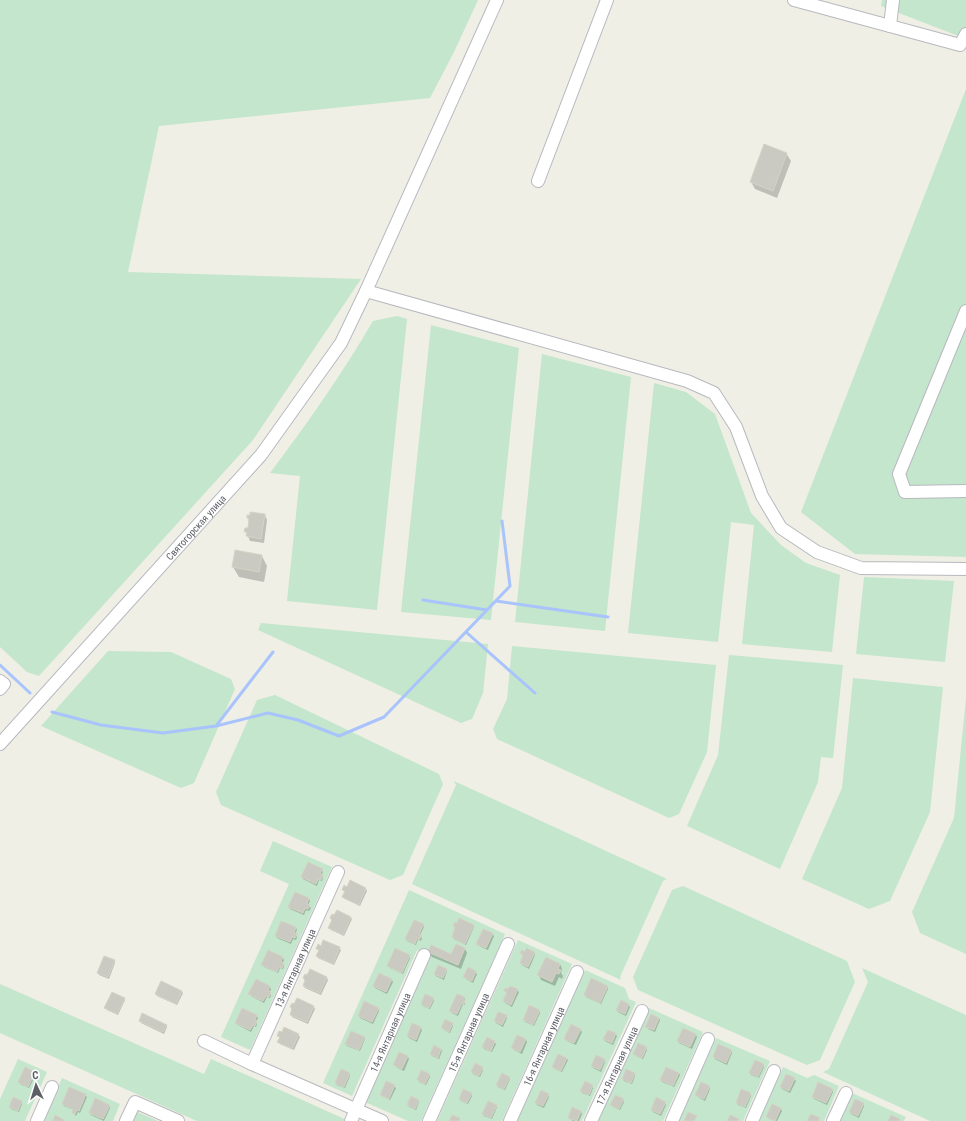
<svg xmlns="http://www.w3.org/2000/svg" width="966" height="1121" font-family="'Roboto Condensed',sans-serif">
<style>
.green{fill:#c3e6cc}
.shadow{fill:#0003}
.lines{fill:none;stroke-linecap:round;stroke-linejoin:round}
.stream{stroke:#a9c3fc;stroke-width:3}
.building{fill:#cacac2;stroke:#d4d3c4}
.minor-casing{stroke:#b8b9bf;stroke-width:14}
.minor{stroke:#fff;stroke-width:12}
.labels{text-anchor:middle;stroke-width:3.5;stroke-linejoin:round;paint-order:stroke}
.street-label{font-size:10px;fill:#5d5f66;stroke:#fff}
</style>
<rect width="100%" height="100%" fill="#efefe6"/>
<!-- green -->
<path class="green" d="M0 0H478L454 52 430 98 159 126 128 272 361 279 253 440 39 676 27 672 0 647Z
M882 0H966V39L881 6Z
M966 89V557L855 554 801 512Z
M397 316 407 319 377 610 287 601 300 476 270 473C307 424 342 374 373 321Z
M431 325 519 348 491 620 401 612Z
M542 354 631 377 605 631 515 622Z
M654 383 686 392 715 414 751 513 781 545 806 563 840 575 832 652 742 644 754 525 731 522 718 642 628 633Z
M864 577 954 581 945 662 856 654Z
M261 623 488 644 483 693 472 719 461 723 258 630Z
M512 646 716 665 707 752 679 814 669 818 497 739 493 729 507 699Z
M108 651 171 652 231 679 235 689 194 783 181 788 41 726Z
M729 655 843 665 833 758 821 757 818 782 780 869 687 826 718 755Z
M853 678 943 687 930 812 890 901 869 909 802 879 842 788Z
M275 695 439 774 443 784 403 875 390 880 221 805 216 792 257 700Z
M966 698V954L920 933 912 912 954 818Z
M454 781 667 879 663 881 620 977 621 980 412 884 456 785Z
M273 841 332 867 250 1050 221 1037 289 884 260 871Z
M683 886 847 961 855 982 820 1060 807 1065 638 990 633 977 672 890Z
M409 890 505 934 421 1121H408L365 1102 430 956 417 950 352 1096 323 1083Z
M518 940 572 964 502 1121H437Z
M862 968 966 1015V1121H930L823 1072 829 1069 868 982Z
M585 970 625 988 629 999 636 1002 582 1121H517Z
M0 984 204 1074 211 1059 349 1121H197L0 1033Z
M649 1008 703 1032 663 1121H598Z
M716 1038 770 1061 743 1121H678Z
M18 1059 47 1072 25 1121H0V1099Z
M783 1067 807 1078 814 1075 839 1086 824 1121H759Z
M62 1078 120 1104 113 1121H43Z
M852 1093 906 1117 904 1121H840Z
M135 1111 158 1121H130Z"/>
<!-- shadow -->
<path class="shadow" d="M786 153 791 161 777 198 755 189 751 182Z
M265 515 267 520 264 543 250 541 246 531 248 529 250 522 248 518Z
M262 556 267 566 264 582 239 577 233 567Z
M322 870 323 872 321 876 323 878 322 881 319 880 317 886 303 879 302 877Z
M348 888 366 889 367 891 360 906 345 899 343 897 346 892 343 890Z
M295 893 309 899 310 901 308 905 311 908 309 911 306 910 304 915 290 909 289 907Z
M350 917 352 919 344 936 331 930 330 928 332 920 331 918Z
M423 925 424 927 420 935 422 938 421 941 418 939 416 945 407 941 406 939Z
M473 925 474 927 466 945 454 939 453 937 455 928 454 926Z
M296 928 297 930 295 934 297 937 296 940 293 939 291 944 277 938 276 936Z
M492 934 494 936 488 950 479 946 477 943Z
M339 948 341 950 334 965 318 958 317 956 319 951 317 949Z
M465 949 467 953 461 969 432 957 429 952 452 955Z
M522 953H534L535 955 529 969 522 965 521 963 524 956Z
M409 956 410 958 403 974 390 968 389 966Z
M283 958 284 960 282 964 284 966 283 969 280 968 278 973 264 967 263 965Z
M114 961 115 963 109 979 99 975 98 973Z
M560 964 562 969 561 973 563 976 562 979 559 977 555 986 541 980 539 975Z
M446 969 447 971 444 980 436 976 435 974Z
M475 972 477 974 473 983 466 979 464 977Z
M304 978H327L328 980 321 995 305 988 304 986 306 981Z
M392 980 393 982 387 994 375 988 374 986Z
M270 987 271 989 269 993 271 995 270 998 267 997 264 1003 251 996 250 994Z
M607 987 608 989 601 1004 586 997 585 995Z
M517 990 519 992 512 1007 505 1003 504 1001 507 993 505 991Z
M181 991 183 993 177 1005 157 996 156 994Z
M124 998 125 1000 118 1015 107 1010 106 1008Z
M433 998 434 1001 430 1009 423 1006 422 1004Z
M464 998 465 1000V1005L463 1004 458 1016 452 1013 450 1010Z
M621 1002 629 1005 630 1007 626 1016 618 1012 617 1010Z
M291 1007H314L315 1009 308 1024 292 1017Z
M378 1009 379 1011 373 1024 360 1018 359 1016Z
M539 1011 540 1013 534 1026 525 1022 524 1020Z
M257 1016 258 1018 256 1022 257 1024 256 1027 254 1026 251 1032 238 1025 236 1023Z
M506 1016 507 1018 503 1027 496 1023 495 1021Z
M659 1018 660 1020 655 1032 648 1029 647 1027Z
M140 1021 166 1025 167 1027 164 1034 141 1023Z
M413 1024 421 1028 422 1030 417 1042 409 1038 408 1036Z
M452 1024 453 1026 450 1033 444 1030 442 1028Z
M683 1029 696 1035 697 1037 692 1049 679 1043 678 1041Z
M580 1030 582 1032 576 1045 567 1041 565 1039Z
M615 1034 617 1036 613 1045 605 1041 604 1039Z
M298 1035 300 1037 294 1050 280 1044 279 1042 280 1038 278 1036Z
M518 1036 526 1040 527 1042 522 1054 514 1050 513 1048Z
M364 1037 365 1039 360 1051 347 1046 346 1044Z
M494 1042 496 1044 492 1052 484 1049 483 1047Z
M646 1048 647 1050 643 1059 636 1056 634 1054Z
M441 1049 442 1051 439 1059 432 1056 431 1054Z
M731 1051 732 1053 727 1065 715 1059 714 1057Z
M408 1057 409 1059 404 1071 396 1067 395 1065Z
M566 1058 568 1060 562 1072 555 1069 554 1067Z
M604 1060 605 1062 601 1072 593 1068 592 1066Z
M763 1065 764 1067 759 1078 751 1075 750 1073Z
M482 1068 483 1070 480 1077 473 1074 472 1072Z
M34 1072 36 1074 29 1088 20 1084 19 1082Z
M679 1073 680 1075 674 1087 662 1082 661 1080Z
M349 1074 350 1076 345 1088 337 1085 336 1082Z
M634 1074 635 1076 632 1084 624 1081 623 1079Z
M429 1075 430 1077 426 1085 419 1082 418 1080Z
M509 1077 510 1079 505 1090 498 1087 497 1085Z
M794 1079 796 1081 790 1093 782 1089 781 1087Z
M387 1083 394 1086 396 1088 390 1100 383 1096 382 1094Z
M592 1086 593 1088 590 1096 582 1093 581 1091Z
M709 1087 710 1089 705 1101 698 1097 696 1095Z
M832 1090 833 1092 827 1105 814 1099 813 1097Z
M471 1094 472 1096 468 1104 461 1101 460 1099Z
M750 1094 751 1096 746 1108 738 1105 737 1103Z
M85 1095 87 1097 80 1113 78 1112 76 1116 73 1112 74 1110 64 1106 63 1104Z
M548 1095 549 1097 544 1108 537 1105 536 1103Z
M418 1100 419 1102 416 1110 409 1107 408 1105Z
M623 1100 624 1102 620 1110 613 1107 612 1105Z
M21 1101 22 1104 19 1112 11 1109 10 1107Z
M665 1103 666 1105 661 1116 653 1112 652 1110Z
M863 1104 864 1106 859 1118 851 1114 850 1112Z
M109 1105 110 1108 104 1121 91 1115 90 1113Z
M496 1105 497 1107 492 1119 484 1116 483 1114Z
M573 1108 581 1112 582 1114 579 1121H573L569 1118Z
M781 1109 782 1111 777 1121 769 1119 768 1117Z"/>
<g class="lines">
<!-- stream -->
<path class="stream" d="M423 600 487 610
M496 601 608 617
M466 632 535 693
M0 665 30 693
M52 712 101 725 163 733 216 726 268 713 298 720 339 736 384 717 510 586 502 521
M216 726 273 652"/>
</g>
<!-- building -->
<path class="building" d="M764 144 787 153 773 191 750 182Z
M250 512 265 514 261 539 246 536 247 532H244L245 528H248L249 519 247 518V515H250Z
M235 550 262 555 259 572 232 567Z
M308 862 323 869 320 874 323 875 321 880 318 879 316 884 301 877Z
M350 880 366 888 359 905 342 897 345 891 342 890 344 885 347 887Z
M295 892 309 898 307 904 310 905 308 909 305 908 303 913 288 907Z
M337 910 351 917 343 935 328 928 332 920 330 918 332 914 334 915Z
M459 918 474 925 465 944 452 937 455 927 453 926 455 922 457 923Z
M414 920 424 924 419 934 421 935 420 939 417 938 415 944 405 939Z
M281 921 296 927 294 933 297 934 295 938 292 937 290 942 275 936Z
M483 929 493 933 486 948 476 944Z
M323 940 340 947 333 964 316 956 319 950 316 949 318 944 321 946Z
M456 944 465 948 458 965 428 952 431 945 451 954Z
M395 948 410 955 402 973 387 966Z
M526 948 535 952 528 967 520 963 523 955 520 953 522 950 525 952Z
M268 950 283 957 281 962 284 963 282 968 279 967 277 972 261 965Z
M104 956 115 960 108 977 97 973Z
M546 957 560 964 558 969 561 970 559 974 556 973 552 982 537 975Z
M438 965 447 969 443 978 434 974Z
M468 967 476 971 472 981 463 977Z
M310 969 327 977 320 993 303 986 305 980 303 978 305 974 307 975Z
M379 973 392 979 386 992 373 986Z
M591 978 608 986 600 1003 584 995Z
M256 979 270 986 268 991 271 992 269 997 266 996 263 1001 248 994Z
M161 981 182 991 176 1004 155 994Z
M510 986 518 989 511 1005 503 1001 507 992 504 991 505 988 508 989Z
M112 992 125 998 117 1014 104 1008Z
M425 994 434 998 429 1008 421 1004Z
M457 994 465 997 463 1000 465 1001 464 1004 462 1003 457 1014 449 1011Z
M297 998 314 1006 307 1022 290 1015 292 1008 290 1007 292 1003 294 1004Z
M621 1000 629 1004 625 1014 616 1010Z
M364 1001 379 1008 372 1022 358 1016Z
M529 1005 540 1010 533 1025 523 1020Z
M242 1008 257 1015 255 1020 257 1021 255 1026 253 1025 250 1030 235 1023Z
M498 1012 507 1015 502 1025 494 1021Z
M142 1013 167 1025 163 1032 139 1021Z
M651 1014 659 1018 654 1030 645 1027Z
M445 1019 453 1023 449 1032 441 1028Z
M412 1023 421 1027 416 1040 407 1036Z
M571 1024 581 1029 574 1043 564 1039Z
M284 1027 299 1034 292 1049 277 1042 280 1037 277 1036 279 1031 282 1032Z
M683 1028 696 1034 690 1047 677 1041Z
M608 1030 616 1033 612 1043 603 1039Z
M351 1031 365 1037 359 1050 345 1044Z
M517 1035 526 1039 520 1052 511 1048Z
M487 1037 495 1041 491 1051 482 1047Z
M638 1043 647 1047 642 1058 633 1054Z
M718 1044 732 1050 726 1063 713 1057Z
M434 1045 441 1049 438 1058 430 1054Z
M399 1052 408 1056 402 1069 393 1065Z
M558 1054 567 1058 561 1071 552 1067Z
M596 1055 605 1059 600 1070 591 1066Z
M755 1060 764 1064 758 1077 749 1073Z
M475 1063 483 1067 479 1076 471 1072Z
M25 1067 35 1072 28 1087 18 1082Z
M666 1067 679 1073 673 1086 660 1080Z
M341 1069 350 1073 344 1087 335 1083Z
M626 1069 635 1073 631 1083 622 1079Z
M421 1070 430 1074 425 1084 417 1080Z
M502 1073 510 1077 504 1089 496 1085Z
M786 1074 795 1078 789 1091 780 1087Z
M386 1081 395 1085 389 1099 380 1095Z
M585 1081 593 1085 589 1095 580 1091Z
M701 1082 710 1086 704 1099 695 1095Z
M818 1082 833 1089 826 1103 812 1097Z
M69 1087 86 1094 79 1111 77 1110 75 1114 72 1113 73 1109 62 1104Z
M463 1089 472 1093 467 1103 459 1099Z
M741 1089 751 1093 745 1107 736 1103Z
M541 1090 549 1094 543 1106 535 1103Z
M615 1095 624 1099 619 1109 610 1105Z
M411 1096 419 1100 415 1109 407 1105Z
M13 1097 22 1101 18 1111 9 1107Z
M656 1097 666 1102 660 1114 651 1110Z
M95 1098 110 1105 103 1119 89 1113Z
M855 1099 864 1103 858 1116 849 1112Z
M488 1101 497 1105 491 1118 482 1114Z
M772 1104 781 1108 775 1121 766 1117Z
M572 1107 581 1111 577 1121 568 1118Z
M688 1112 697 1116 694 1121H684Z
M811 1114 820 1118 818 1121H807Z
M55 1115 64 1120V1121H53Z
M452 1115 460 1118 459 1121H449Z
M730 1115 739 1119 738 1121H727Z
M891 1115 900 1119 899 1121H888Z"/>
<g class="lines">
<defs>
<g id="minor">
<path d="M794 0 960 45 966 34"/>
<path d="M890 26 893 0"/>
<path d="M538 181 607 0"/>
<path d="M366 291 687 381 714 393 736 427 762 496 781 528 817 552 861 568 966 569"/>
<path d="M966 311 899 474 905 492 966 491"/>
<path d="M0 681 4 684 0 689"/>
<path id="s1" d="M0 744 261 455 341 343 366 291 497 0"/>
<path d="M204 1041 252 1064 382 1121"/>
<path id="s2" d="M252 1064 338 872"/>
<path d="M37 1121 52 1087"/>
<path d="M126 1121 135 1102 178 1121"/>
<path id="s3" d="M351 1121 424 955"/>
<path id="s4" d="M429 1121 508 944"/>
<path id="s5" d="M510 1121 577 972"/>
<path id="s6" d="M591 1121 642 1011"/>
<path d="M672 1121 708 1039"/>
<path d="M752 1121 774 1071"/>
<path d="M833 1121 846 1093"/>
</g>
</defs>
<!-- minor casing -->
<use href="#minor" class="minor-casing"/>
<!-- minor -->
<use href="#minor" class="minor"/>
</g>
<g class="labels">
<!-- street labels -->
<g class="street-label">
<text dy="4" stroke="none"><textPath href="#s1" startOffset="292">Святогорская улица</textPath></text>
<text dy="4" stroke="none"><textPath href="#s2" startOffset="105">13-я Янтарная улица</textPath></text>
<text dy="4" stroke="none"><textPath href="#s3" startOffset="97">14-я Янтарная улица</textPath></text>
<text dy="4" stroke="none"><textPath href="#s4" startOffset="97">15-я Янтарная улица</textPath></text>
<text dy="4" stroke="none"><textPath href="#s5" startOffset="82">16-я Янтарная улица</textPath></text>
<text dy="4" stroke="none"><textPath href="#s6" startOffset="61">17-я Янтарная улица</textPath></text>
</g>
</g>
<!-- north arrow -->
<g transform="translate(36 1085) rotate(356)" stroke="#ffffff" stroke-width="3" paint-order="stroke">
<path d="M0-3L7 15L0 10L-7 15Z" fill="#5d5f66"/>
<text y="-6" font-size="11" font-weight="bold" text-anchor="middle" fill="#5d5f66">С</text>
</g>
</svg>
